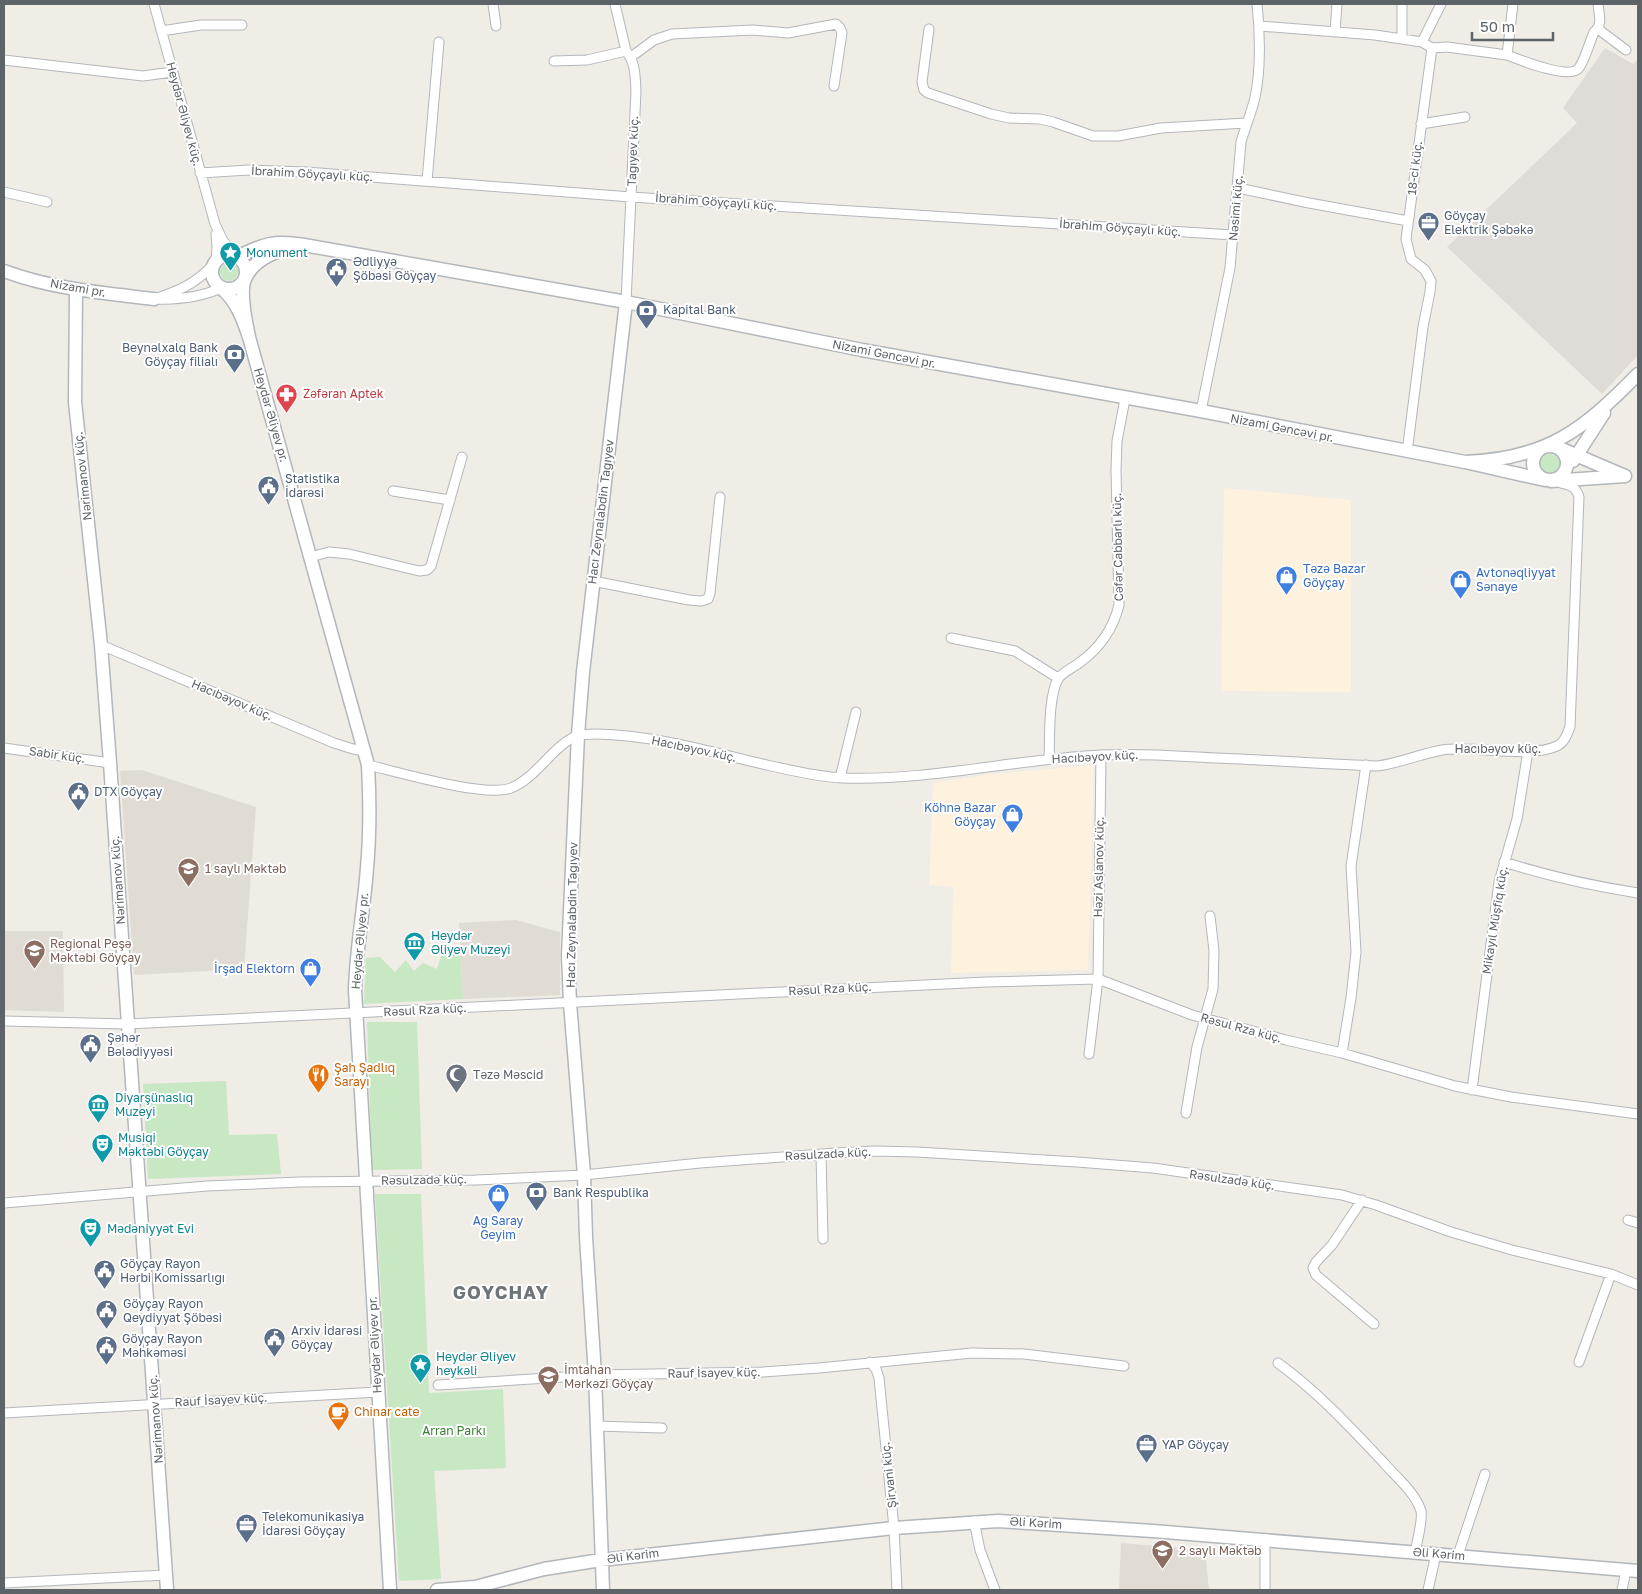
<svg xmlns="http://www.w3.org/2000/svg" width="1642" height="1594" font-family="'Golos Text',sans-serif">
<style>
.commercial{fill:#fef1dd}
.industrial{fill:#dfdcd8}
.education{fill:#e0dcd4}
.green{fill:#c8e7c3}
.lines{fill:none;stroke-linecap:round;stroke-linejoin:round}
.street-casing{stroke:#b3b7bb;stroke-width:11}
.secondary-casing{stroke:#b2b7bb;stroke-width:15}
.street{stroke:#fff;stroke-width:9}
.secondary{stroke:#fff;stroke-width:12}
.labels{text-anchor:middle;stroke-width:4;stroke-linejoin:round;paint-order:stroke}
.street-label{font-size:12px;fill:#5e6367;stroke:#fff}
.service-label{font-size:12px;fill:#4e5e75;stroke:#fff;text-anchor:start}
.culture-label{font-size:12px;fill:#0d838f;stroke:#fff;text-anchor:start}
.health-label{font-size:12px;fill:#be3a42;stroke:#fff;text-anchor:start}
.shop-label{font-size:12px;fill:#366cbe;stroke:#fff;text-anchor:start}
.education-label{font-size:12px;fill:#785e54;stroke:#fff;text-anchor:start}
.food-label{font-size:12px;fill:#c56008;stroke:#fff;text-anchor:start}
.worship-label{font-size:12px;fill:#5b616d;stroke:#fff;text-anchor:start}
.park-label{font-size:12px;fill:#3a8132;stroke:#fff}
.district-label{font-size:18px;font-weight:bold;letter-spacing:1px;fill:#6e7579;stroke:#fff}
</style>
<rect width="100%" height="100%" fill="#f0ece6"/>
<!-- commercial -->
<path class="commercial" d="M1224 488 1351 500V692L1221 691Z
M1094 765 1088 970 951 973 953 887 929 885 933 783 993 774Z"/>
<!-- industrial -->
<path class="industrial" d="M1605 48 1633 64 1638 59V355L1602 394 1447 247 1577 123 1563 108Z"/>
<!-- education -->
<path class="education" d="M142 770 256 807 244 969 134 975 120 771Z
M516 920 560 932V995L463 999 459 923Z
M4 931H63L64 1012 4 1010Z
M1121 1543 1205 1550 1209 1590H1119Z"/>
<!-- green -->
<path class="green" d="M220 272a9 9 0 1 1 18 0a9 9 0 1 1-18 0Z
M1540 464a10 10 0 1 1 20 0a10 10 0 1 1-20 0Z
M444 946 460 947 463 999 364 1004 366 958 380 957 395 972 406 960 414 971 423 963 437 969Z
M367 1022H417L422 1169 372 1170Z
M226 1081 229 1135 277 1134 281 1174 148 1179 143 1084Z
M375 1194H421L429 1393 503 1389 506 1468 434 1471 441 1579 399 1581Z"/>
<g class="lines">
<defs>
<path id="street" d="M154 4 215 224 223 241 237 257
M493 4 496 26
M615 4 626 51C636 63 635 77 636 91L626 302
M1260 26 1375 35 1422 42 1432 48 1406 239 1411 259 1425 270 1431 281 1430 292 1423 327 1407 452
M929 29 922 82 924 90 928 93 991 114 1009 118 1040 119 1053 122 1093 136H1118L1161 128 1246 123
M1598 29 1626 50
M161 31 201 25H242
M1335 32 1337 4
M1402 39V4
M1422 42 1441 4
M1432 48 1447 47 1507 55 1513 4
M1507 55C1520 60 1567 79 1578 69 1584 63 1590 41 1594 32 1603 26 1599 14 1598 4
M631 57 654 40 672 34 753 30 788 33 836 24 840 28 842 33 834 86
M4 60 143 76 172 72
M554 61 587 60 626 51
M1421 124 1465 117
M200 173 249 170 306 172 631 197 1233 235
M427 181 439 42
M1238 188 1309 203 1408 221
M4 192 47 202
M216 260 217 247 216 234
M213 265C195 284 179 291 154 299 178 300 199 298 221 288
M1201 411 1230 268 1241 142C1245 127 1252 112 1255 97 1261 71 1260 31 1257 4
M393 491 450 500
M310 557 329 552 349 554 419 571 427 570 431 566 462 457
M593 581 689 600 701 601 708 599 710 593 720 497
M951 638 1015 651 1058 678
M101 645 334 743 353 749 365 751
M4 748 110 763
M1049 759C1050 739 1048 697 1058 679 1061 673 1073 668 1079 663 1100 648 1113 630 1119 605L1116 470 1117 441 1125 399
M368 765C398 772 486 798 511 788 536 778 552 747 576 736 582 734 591 734 597 734 656 735 714 753 771 766 794 771 818 777 843 778 932 781 1014 759 1102 755 1140 753 1178 756 1216 758 1270 760 1324 764 1378 766 1400 763 1420 754 1442 750 1474 745 1530 759 1557 746 1565 742 1567 734 1570 727L1579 497C1576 487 1571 485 1561 483
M840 778 856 712
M1504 862C1548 876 1593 886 1638 893
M4 1021 128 1024 986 982 1098 979 1192 1015 1286 1040 1342 1053 1455 1086 1511 1097 1638 1114
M1342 1053 1351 998 1356 952 1351 866 1366 765
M1089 1054 1098 979 1101 755
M1472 1090 1499 882 1517 819 1528 751
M1186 1113 1197 1047 1213 989 1214 951 1210 916
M821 1154 823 1239
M1362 1200 1332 1245 1316 1262 1313 1268 1316 1275 1374 1324
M4 1203 207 1186 300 1182 476 1180 584 1175 700 1163 836 1153 875 1151 917 1152 1077 1162 1153 1168 1342 1195 1376 1205 1451 1232 1512 1250 1611 1274 1638 1285
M1628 1220 1638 1223
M870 1362 876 1369 879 1378 894 1528 897 1590
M1579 1362 1611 1274
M1278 1363C1318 1392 1350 1427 1384 1463 1396 1477 1415 1492 1421 1511 1423 1520 1417 1542 1415 1552
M438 1385 595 1375 763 1372 819 1368 972 1353 1024 1354 1124 1366
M4 1413 378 1392
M596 1426 662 1428
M974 1521 980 1550 995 1590
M1458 1555 1485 1474
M4 1583 166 1575
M1265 1590V1540
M1428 1590 1436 1554
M1622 1590 1626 1570"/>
<path id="secondary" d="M304 245 626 302 862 350 1201 411 1465 462
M212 272a17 17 0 1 1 34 0a17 17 0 1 1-34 0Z
M4 271C52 289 103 293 154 299
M221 288C236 300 243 319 249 337 246 322 239 293 245 279 255 256 282 249 304 245 274 240 263 244 237 257
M76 290 75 402 101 645 110 763 167 1590
M249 337 368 765C370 800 370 834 367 868 364 909 356 949 355 990L390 1590
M1533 463a17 17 0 1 1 34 0a17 17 0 1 1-34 0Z
M1573 461 1604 413
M1545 480 1465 462C1547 459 1583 430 1638 374
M1551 481 1625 476 1557 447
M437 1590 475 1587 544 1569 601 1560 894 1528 998 1521 1153 1531 1638 1571
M603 1590 595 1375 586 1237 584 1175 570 1003 568 955 578 735 583 672 626 302"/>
</defs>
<!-- street casing -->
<use href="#street" class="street-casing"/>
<!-- secondary casing -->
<use href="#secondary" class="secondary-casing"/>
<!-- street -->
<use href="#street" class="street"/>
<!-- secondary -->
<use href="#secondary" class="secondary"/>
</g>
<!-- icons -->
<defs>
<symbol id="office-pin" viewBox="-11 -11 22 30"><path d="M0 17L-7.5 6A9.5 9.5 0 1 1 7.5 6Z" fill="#5c6f8a" stroke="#fff"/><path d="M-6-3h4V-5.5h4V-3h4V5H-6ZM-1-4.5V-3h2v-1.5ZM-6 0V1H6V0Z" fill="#fff"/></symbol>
<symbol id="sight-pin" viewBox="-11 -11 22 30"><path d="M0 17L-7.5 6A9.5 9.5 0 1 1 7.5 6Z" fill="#0f9aa8" stroke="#fff"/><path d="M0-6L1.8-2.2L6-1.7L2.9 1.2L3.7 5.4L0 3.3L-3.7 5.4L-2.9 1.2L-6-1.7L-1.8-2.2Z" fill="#fff"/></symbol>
<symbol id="civic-pin" viewBox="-11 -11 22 30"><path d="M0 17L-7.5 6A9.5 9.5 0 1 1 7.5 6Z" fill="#5c6f8a" stroke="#fff"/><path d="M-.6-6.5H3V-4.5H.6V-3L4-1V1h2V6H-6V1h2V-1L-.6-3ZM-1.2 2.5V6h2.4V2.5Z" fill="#fff"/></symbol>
<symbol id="bank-pin" viewBox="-11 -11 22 30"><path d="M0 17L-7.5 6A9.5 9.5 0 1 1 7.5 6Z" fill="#5c6f8a" stroke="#fff"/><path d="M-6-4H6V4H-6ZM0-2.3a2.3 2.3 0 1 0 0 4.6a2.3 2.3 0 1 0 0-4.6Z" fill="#fff"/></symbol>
<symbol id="pharmacy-pin" viewBox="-11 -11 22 30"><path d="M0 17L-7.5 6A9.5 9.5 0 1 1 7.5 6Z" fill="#e0444e" stroke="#fff"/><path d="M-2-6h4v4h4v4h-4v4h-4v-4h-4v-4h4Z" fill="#fff"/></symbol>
<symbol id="shop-pin" viewBox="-11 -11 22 30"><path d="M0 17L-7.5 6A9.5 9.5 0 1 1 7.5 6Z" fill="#3f7fe0" stroke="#fff"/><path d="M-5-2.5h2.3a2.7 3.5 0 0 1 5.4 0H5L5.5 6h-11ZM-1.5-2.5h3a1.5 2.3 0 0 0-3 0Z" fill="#fff"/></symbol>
<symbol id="school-pin" viewBox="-11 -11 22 30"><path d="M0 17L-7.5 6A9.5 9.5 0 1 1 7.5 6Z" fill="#8d6e63" stroke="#fff"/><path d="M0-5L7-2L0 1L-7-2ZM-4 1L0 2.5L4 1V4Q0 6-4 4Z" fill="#fff"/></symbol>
<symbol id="museum-pin" viewBox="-11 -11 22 30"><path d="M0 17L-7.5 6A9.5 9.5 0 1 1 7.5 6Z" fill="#0f9aa8" stroke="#fff"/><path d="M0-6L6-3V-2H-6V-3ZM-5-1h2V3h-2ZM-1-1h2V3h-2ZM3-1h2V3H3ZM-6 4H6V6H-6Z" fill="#fff"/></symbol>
<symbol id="university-pin" viewBox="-11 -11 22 30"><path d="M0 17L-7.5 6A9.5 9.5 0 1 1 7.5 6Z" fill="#8d6e63" stroke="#fff"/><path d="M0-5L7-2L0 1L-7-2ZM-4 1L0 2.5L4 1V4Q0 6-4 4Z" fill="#fff"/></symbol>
<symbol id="restaurant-pin" viewBox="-11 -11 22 30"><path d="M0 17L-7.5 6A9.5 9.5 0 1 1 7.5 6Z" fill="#e8710a" stroke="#fff"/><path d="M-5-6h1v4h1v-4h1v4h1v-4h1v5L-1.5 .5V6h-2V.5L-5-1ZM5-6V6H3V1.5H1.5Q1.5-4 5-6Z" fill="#fff"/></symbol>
<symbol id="mosque-pin" viewBox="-11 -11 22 30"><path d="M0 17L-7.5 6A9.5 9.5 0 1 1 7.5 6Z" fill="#6b7280" stroke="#fff"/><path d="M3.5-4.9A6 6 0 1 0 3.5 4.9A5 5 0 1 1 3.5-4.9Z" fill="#fff"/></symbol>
<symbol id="theatre-pin" viewBox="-11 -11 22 30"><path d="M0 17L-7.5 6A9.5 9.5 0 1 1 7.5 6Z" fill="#0f9aa8" stroke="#fff"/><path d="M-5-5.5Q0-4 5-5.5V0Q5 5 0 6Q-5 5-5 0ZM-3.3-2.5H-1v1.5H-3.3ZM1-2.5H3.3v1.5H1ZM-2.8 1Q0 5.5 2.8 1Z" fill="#fff"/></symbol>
<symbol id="cafe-pin" viewBox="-11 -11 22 30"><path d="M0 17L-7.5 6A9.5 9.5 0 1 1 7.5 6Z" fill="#e8710a" stroke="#fff"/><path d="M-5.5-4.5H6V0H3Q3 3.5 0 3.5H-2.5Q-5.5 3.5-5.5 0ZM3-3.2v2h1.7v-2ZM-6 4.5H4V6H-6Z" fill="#fff"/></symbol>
</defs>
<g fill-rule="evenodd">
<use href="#office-pin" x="1416" y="210" width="25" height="34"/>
<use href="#sight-pin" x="218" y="240" width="25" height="34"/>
<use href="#civic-pin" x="324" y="256" width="25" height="34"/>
<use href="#bank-pin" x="634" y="298" width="25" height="34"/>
<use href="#bank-pin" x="222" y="342" width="25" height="34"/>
<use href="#pharmacy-pin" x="274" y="382" width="25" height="34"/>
<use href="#civic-pin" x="256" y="474" width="25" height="34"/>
<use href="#shop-pin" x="1274" y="564" width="25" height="34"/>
<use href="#shop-pin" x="1448" y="568" width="25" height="34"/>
<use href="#civic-pin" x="66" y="780" width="25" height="34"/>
<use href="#shop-pin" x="1000" y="802" width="25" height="34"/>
<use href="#school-pin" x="176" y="856" width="25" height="34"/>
<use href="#museum-pin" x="402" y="930" width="25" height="34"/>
<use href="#university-pin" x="22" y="938" width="25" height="34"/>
<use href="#shop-pin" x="298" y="956" width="25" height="34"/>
<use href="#civic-pin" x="78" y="1032" width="25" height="34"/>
<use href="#restaurant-pin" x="306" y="1062" width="25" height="34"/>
<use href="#mosque-pin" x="444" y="1062" width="25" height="34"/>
<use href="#museum-pin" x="86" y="1092" width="25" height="34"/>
<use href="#theatre-pin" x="90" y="1132" width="25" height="34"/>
<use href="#bank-pin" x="524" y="1180" width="25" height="34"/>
<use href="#shop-pin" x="486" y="1182" width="25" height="34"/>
<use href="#theatre-pin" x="78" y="1216" width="25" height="34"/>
<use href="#civic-pin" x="92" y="1258" width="25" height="34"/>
<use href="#civic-pin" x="94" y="1298" width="25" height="34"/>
<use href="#civic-pin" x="262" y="1326" width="25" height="34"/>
<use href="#civic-pin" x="94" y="1334" width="25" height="34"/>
<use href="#sight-pin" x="408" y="1352" width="25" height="34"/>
<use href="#university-pin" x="536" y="1364" width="25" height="34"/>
<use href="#cafe-pin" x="326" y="1400" width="25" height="34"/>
<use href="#office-pin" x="1134" y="1432" width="25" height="34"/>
<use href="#office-pin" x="234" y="1512" width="25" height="34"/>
<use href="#school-pin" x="1150" y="1538" width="25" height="34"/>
</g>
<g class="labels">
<!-- street labels -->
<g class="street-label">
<text transform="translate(184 114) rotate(75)" y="4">Heydər Əliyev küç.</text>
<text transform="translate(633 151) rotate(-88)" y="4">Tağıyev küç.</text>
<text transform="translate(1415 168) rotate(-83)" y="4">18-ci küç.</text>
<text transform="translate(312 174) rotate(3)" y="4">İbrahim Göyçaylı küç.</text>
<text transform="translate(716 202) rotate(4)" y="4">İbrahim Göyçaylı küç.</text>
<text transform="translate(1236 208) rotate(-85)" y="4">Nəsimi küç.</text>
<text transform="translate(1120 228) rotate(4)" y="4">İbrahim Göyçaylı küç.</text>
<text transform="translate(78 288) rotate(10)" y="4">Nizami pr.</text>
<text transform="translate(884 354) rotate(11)" y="4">Nizami Gəncəvi pr.</text>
<text transform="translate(271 415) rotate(74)" y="4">Heydər Əliyev pr.</text>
<text transform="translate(1282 428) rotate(11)" y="4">Nizami Gəncəvi pr.</text>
<text transform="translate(83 476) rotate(-96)" y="4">Nərimanov küç.</text>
<text transform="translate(601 512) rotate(-83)" y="4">Hacı Zeynalabdin Tağıyev</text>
<text transform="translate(1118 547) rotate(-91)" y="4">Cəfər Cabbarlı küç.</text>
<text transform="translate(232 700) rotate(23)" y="4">Hacıbəyov küç.</text>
<text transform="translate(694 749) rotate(12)" y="4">Hacıbəyov küç.</text>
<text x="1498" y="753">Hacıbəyov küç.</text>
<text transform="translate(57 755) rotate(8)" y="4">Sabir küç.</text>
<text transform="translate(1095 757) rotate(-3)" y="4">Hacıbəyov küç.</text>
<text transform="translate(1099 867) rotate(-89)" y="4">Həzi Aslanov küç.</text>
<text transform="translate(118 880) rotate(-94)" y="4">Nərimanov küç.</text>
<text transform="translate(572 915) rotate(-89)" y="4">Hacı Zeynalabdin Tağıyev</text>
<text transform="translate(1495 920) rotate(-81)" y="4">Mikayıl Müşfiq küç.</text>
<text transform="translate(360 941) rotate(-85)" y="4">Heydər Əliyev pr.</text>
<text transform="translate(830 989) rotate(-3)" y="4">Rəsul Rza küç.</text>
<text transform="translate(425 1010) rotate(-3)" y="4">Rəsul Rza küç.</text>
<text transform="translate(1241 1028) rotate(15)" y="4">Rəsul Rza küç.</text>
<text transform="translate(828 1154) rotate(-3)" y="4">Rəsulzadə küç.</text>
<text transform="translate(424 1180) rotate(-1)" y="4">Rəsulzadə küç.</text>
<text transform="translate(1232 1180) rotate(8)" y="4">Rəsulzadə küç.</text>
<text transform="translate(375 1345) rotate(-93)" y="4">Heydər Əliyev pr.</text>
<text transform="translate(714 1373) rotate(-1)" y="4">Rauf İsayev küç.</text>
<text transform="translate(221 1400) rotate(-3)" y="4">Rauf İsayev küç.</text>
<text transform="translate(156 1419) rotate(-94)" y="4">Nərimanov küç.</text>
<text transform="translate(889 1475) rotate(-96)" y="4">Şirvani küç.</text>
<text transform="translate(1036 1523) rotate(4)" y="4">Əli Kərim</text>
<text transform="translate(1439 1554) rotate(5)" y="4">Əli Kərim</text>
<text transform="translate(633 1556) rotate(-7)" y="4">Əli Kərim</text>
</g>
<!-- service labels -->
<g class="service-label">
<text x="1444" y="220">Göyçay<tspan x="1444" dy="14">Elektrik Şəbəkə</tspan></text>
<text x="353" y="266">Ədliyyə<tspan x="353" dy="14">Şöbəsi Göyçay</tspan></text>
<text x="663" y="314">Kapital Bank</text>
<text x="218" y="352" text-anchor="end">Beynəlxalq Bank<tspan x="218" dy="14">Göyçay filialı</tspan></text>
<text x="285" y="483">Statistika<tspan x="285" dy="14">İdarəsi</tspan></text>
<text x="94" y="796">DTX Göyçay</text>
<text x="107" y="1042">Şəhər<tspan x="107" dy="14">Bələdiyyəsi</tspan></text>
<text x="553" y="1197">Bank Respublika</text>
<text x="120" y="1268">Göyçay Rayon<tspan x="120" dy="14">Hərbi Komissarlığı</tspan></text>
<text x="123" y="1308">Göyçay Rayon<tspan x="123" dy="14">Qeydiyyat Şöbəsi</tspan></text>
<text x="291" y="1335">Arxiv İdarəsi<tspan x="291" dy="14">Göyçay</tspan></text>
<text x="122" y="1343">Göyçay Rayon<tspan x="122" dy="14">Məhkəməsi</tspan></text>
<text x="1162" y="1449">YAP Göyçay</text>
<text x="262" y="1521">Telekomunikasiya<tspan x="262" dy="14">İdarəsi Göyçay</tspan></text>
</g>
<!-- culture labels -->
<g class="culture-label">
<text x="246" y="257">Monument</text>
<text x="431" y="940">Heydər<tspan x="431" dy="14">Əliyev Muzeyi</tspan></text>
<text x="115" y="1102">Diyarşünaslıq<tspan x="115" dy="14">Muzeyi</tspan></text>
<text x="118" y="1142">Musiqi<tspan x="118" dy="14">Məktəbi Göyçay</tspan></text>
<text x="107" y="1233">Mədəniyyət Evi</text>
<text x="436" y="1361">Heydər Əliyev<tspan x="436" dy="14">heykəli</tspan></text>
</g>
<!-- health labels -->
<g class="health-label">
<text x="303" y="398">Zəfəran Aptek</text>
</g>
<!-- shop labels -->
<g class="shop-label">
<text x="1303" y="573">Təzə Bazar<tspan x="1303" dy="14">Göyçay</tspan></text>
<text x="1476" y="577">Avtonəqliyyat<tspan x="1476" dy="14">Sənaye</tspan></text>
<text x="996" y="812" text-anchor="end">Köhnə Bazar<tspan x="996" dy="14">Göyçay</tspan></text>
<text x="295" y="973" text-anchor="end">İrşad Elektorn</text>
<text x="498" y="1225" text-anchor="middle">Ağ Saray<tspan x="498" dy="14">Geyim</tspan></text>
</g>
<!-- education labels -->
<g class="education-label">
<text x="205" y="873">1 saylı Məktəb</text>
<text x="50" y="948">Regional Peşə<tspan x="50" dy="14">Məktəbi Göyçay</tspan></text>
<text x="564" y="1374">İmtahan<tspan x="564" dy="14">Mərkəzi Göyçay</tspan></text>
<text x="1179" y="1555">2 saylı Məktəb</text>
</g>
<!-- food labels -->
<g class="food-label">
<text x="334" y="1072">Şah Şadlıq<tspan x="334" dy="14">Sarayı</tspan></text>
<text x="354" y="1416">Chinar cate</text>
</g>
<!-- worship labels -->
<g class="worship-label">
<text x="473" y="1079">Təzə Məscid</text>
</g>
<!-- park labels -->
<g class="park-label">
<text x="454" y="1435">Arran Parkı</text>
</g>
<!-- district labels -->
<g class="district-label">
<text x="501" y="1299">GOYCHAY</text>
</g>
</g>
<!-- border -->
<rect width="1642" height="1594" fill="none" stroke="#5e6367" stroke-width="10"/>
<!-- scale -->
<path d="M1472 32v8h81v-8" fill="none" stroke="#5e6367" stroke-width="2.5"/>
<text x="1480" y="32" font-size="15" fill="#5e6367" stroke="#ffffff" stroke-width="4" paint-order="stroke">50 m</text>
</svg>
